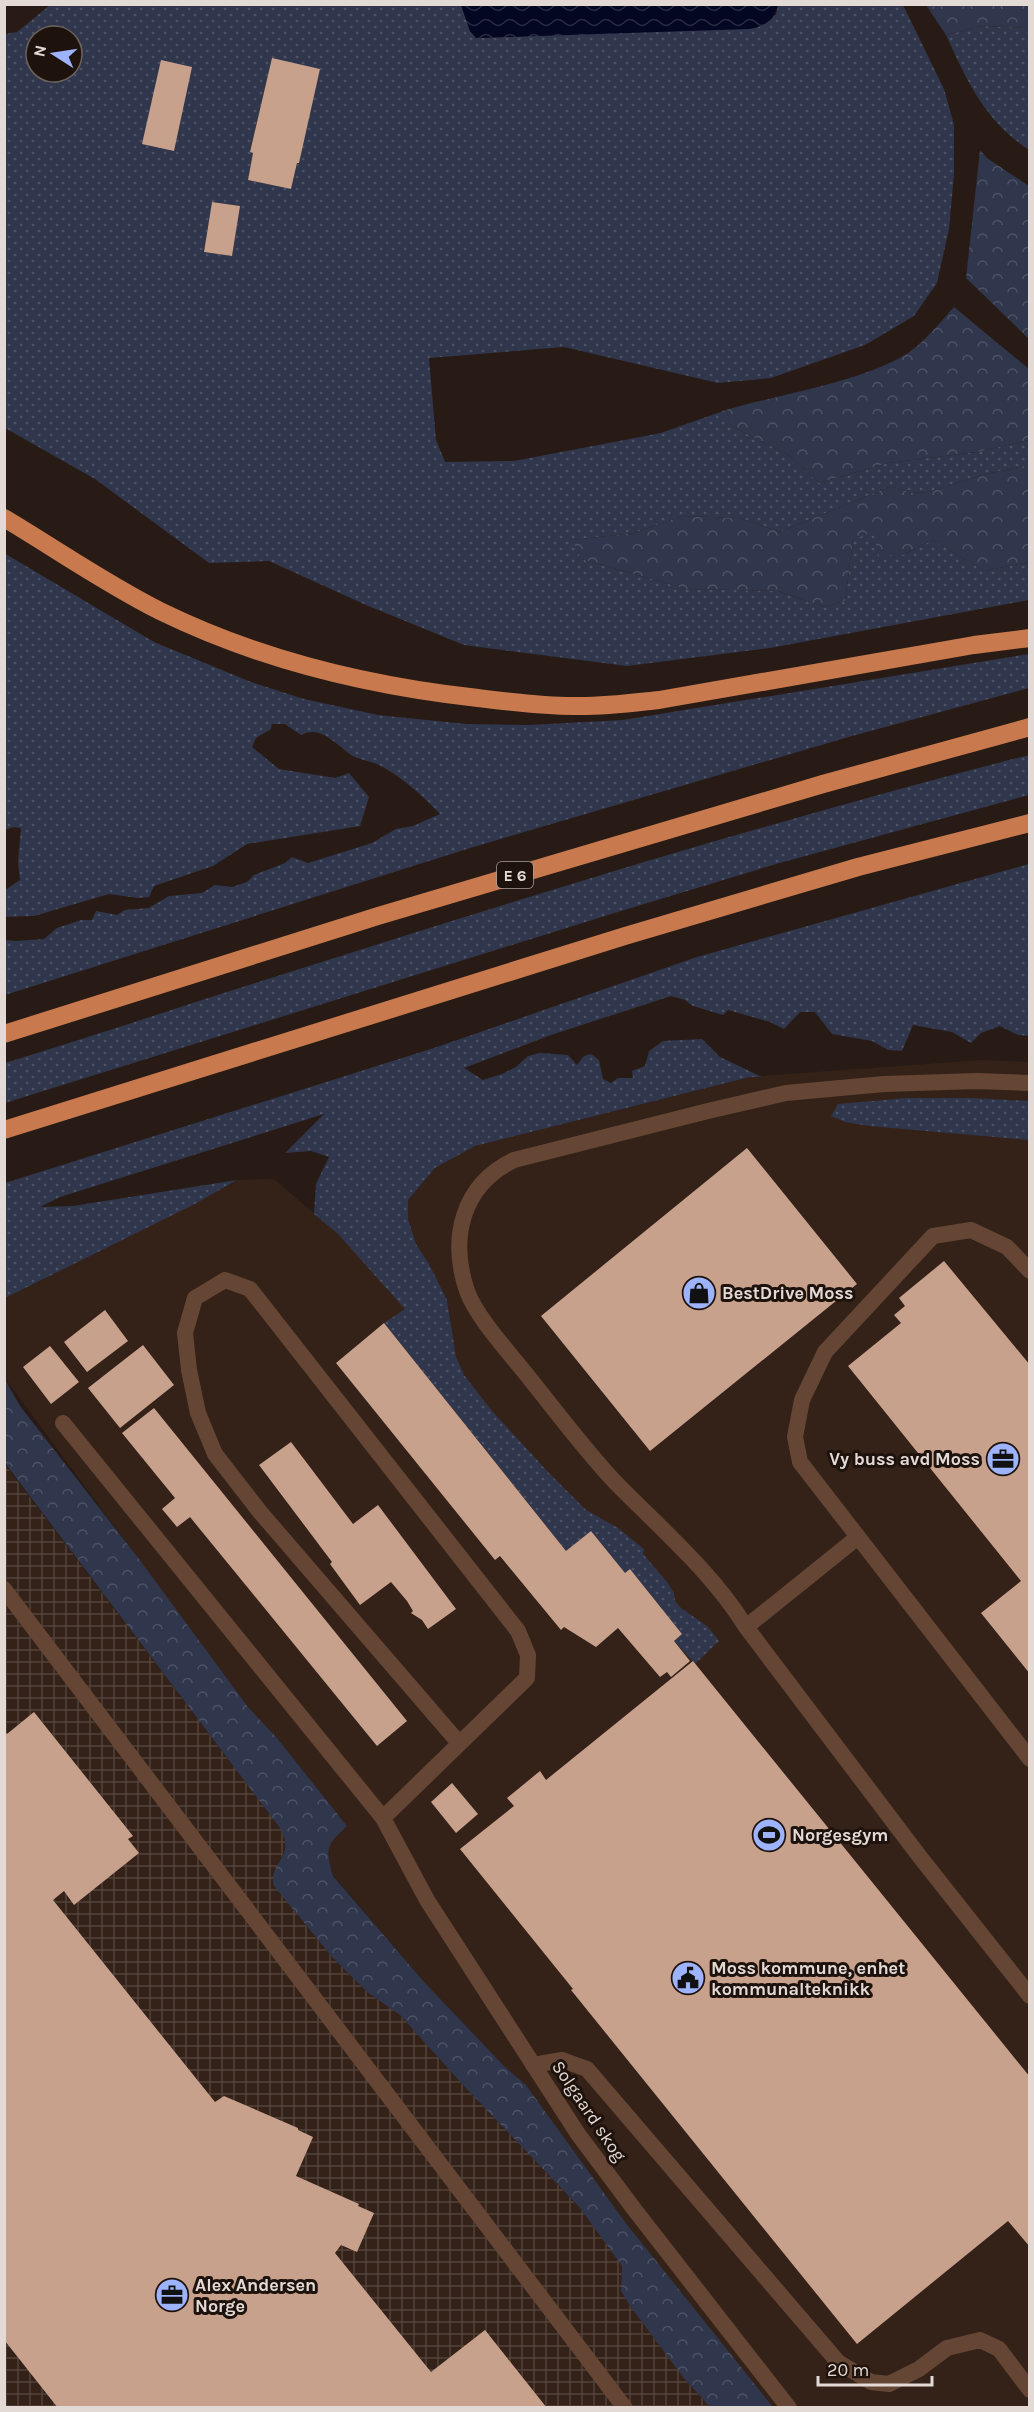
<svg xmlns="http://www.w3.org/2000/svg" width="1034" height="2412" font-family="Karla,sans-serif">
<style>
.built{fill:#342219}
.industrial{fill:url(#industrial-grid)}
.grass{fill:url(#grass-dots);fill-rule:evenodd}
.forest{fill:url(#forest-crowns)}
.water{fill:url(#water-waves)}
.building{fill:#c8a18c}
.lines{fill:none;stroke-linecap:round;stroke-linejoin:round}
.service{stroke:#654634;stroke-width:16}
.motorway{stroke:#c8794d;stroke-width:18}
.labels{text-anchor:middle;stroke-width:6;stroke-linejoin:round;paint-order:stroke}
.shield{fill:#1e120c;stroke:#a89e99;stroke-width:1.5}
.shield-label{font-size:16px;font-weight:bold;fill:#e3dad5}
.poi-label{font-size:18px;font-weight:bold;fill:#e3dad5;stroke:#1e120c;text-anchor:start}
.street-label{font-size:18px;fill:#e3dad5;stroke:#1e120c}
</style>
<defs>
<pattern id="industrial-grid" width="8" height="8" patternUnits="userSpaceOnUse" patternTransform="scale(1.5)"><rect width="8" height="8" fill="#342219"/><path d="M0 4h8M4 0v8" fill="none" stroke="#51423a"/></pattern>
<pattern id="grass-dots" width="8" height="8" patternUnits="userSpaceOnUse" patternTransform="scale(1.5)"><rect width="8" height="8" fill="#30364c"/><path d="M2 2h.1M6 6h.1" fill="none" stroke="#4e5265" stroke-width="1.8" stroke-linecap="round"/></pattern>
<pattern id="forest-crowns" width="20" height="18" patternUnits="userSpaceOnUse" patternTransform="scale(1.5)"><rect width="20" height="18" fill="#30364c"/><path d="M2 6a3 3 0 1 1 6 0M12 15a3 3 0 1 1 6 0" fill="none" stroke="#4e5265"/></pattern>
<pattern id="water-waves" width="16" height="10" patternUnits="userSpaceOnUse" patternTransform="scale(1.5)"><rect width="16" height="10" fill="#040721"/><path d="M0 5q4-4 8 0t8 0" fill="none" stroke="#282b40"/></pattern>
</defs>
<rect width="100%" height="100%" fill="#281b15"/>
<!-- built -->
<path class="built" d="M982 1060 1029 1062V2404L1025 2408 773 2407 625 2222 526 2085 504 2066 425 1983 333 1875 326 1853 329 1842 347 1826 277 1738 248 1707 7 1381 4 1378V1298L193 1205 237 1180 274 1179 338 1234 451 1323 447 1300 429 1264 416 1245 408 1219V1200L435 1168 475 1146 750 1077Z"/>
<!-- industrial -->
<path class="industrial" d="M4 1463 280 1828 285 1837 286 1847 279 1863 298 1916 332 1957 367 1992 400 2015 463 2085 580 2208 622 2266 621 2291 630 2306 683 2377 710 2407H5Z"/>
<!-- grass -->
<path class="grass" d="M50 5H461L470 31 477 38 596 33 776 15 778 5H903L944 89 954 125V174L949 229 937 283 914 316 865 345 771 378 718 383 564 347 429 358 436 440 445 462 514 461 661 433 726 410 731 426 789 455 819 483 888 463 977 452 1029 440V465L982 475 929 492 912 493 891 486 780 532 739 518 682 516 634 533 573 540 581 559 687 589 778 591 824 607 845 601 853 540 873 530 903 555 933 540 984 571 1029 562V600L770 648 627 666 464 645 366 605 269 561 209 563 95 479 5 428V34L17 32ZM36 36H72V72H36ZM272 59 320 69 291 189 248 180 253 153 250 151ZM212 202 239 206 232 256 204 252Z
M982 26 1029 28V150C985 121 967 81 946 35Z
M4 553 154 642 251 682 304 699 378 715 466 724 529 725 623 720 1029 654V688L852 736 470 848 5 995V940L16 941 44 939 57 928 81 920H92L96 911 117 915 125 910 149 908 169 896 202 893 215 885 232 887 247 882 254 875 285 863 292 857 308 863 372 843 396 829 413 826 440 814C422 795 402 777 379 765 371 761 360 760 353 756 337 746 321 724 301 735L285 724H272L271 729 256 738 252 747 279 769 335 778 349 773 369 797 360 826 247 844 213 866 154 886 149 897 138 898 109 894 34 916 5 917V890L20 880 18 862 21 828 13 827 5 830Z
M1029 755V795L776 864 621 911 5 1103V1063C94 1036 182 1006 271 978 522 898 774 820 1029 755Z
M1029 864V1036L1018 1035 1000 1026 981 1033 971 1043 952 1032 913 1025 902 1051 888 1050 872 1041 832 1034 815 1012H800L784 1029 770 1022 728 1010 723 1015 693 1006 685 1000 671 996 551 1035 464 1068 483 1080 502 1074 516 1067 528 1056 540 1053 568 1055 577 1065 584 1056 591 1054 599 1060 603 1079 611 1083 618 1078H633L632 1071 645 1066 649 1051 663 1041 702 1039 720 1057 762 1077H750L475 1146 435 1168 408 1200V1219L416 1244 429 1264 447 1300 456 1357 464 1375 492 1411 548 1472 586 1510 618 1528 644 1549 643 1554 667 1582 674 1593 675 1601 681 1608 708 1627 719 1641 695 1664 674 1641 682 1634 630 1569 625 1573 591 1531 566 1551 384 1323 405 1309 338 1234 314 1214 316 1184 329 1157 311 1151 285 1153 324 1114 60 1197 40 1207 73 1206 237 1180 193 1205 5 1298V1183L434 1048 697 957Z
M907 1098H970L1029 1101V1140L869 1126 845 1122 831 1116 838 1104Z"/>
<!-- forest -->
<path class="forest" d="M926 5H1029V28L982 26 946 35Z
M980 150 987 158 1029 186V339L966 278Z
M954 307 1029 369V440L977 452 888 463 819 483 789 455 731 426 726 410C781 394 845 385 896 360 919 349 937 326 954 307Z
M1029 465V562L984 571 933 540 903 555 879 556 873 531 853 540 845 601 824 607 778 591 687 589 581 559 572 540 634 533 682 516 739 518 780 532 891 486 912 493 929 492 982 475Z
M4 1378 20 1406 139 1559 248 1707 277 1738 347 1826C326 1846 325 1847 333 1876L425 1983 504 2066 526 2085 625 2222 773 2407H710L683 2377 630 2306 621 2291 622 2266 580 2208 463 2085 400 2015 367 1992 332 1957 274 1886C267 1863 297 1858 280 1828L5 1463Z"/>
<!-- water -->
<path class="water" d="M461 5V4L778 5C774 21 765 26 749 29L476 38 470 31Z"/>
<!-- building -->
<path class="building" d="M272 58 320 69 299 163H297L291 189 248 180 253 153 250 152Z
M161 60 192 67 174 151 142 144Z
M212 202 240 206 232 256 204 252Z
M747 1148 857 1284 650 1451 541 1316Z
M944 1261 1030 1365V1674L981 1613 1021 1581 848 1366 901 1323 894 1315 905 1306 899 1298Z
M105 1310 128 1341 87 1372 64 1342Z
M384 1323 566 1551 591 1531 625 1573 630 1569 682 1634 674 1641 690 1661 671 1677 667 1672 660 1677 618 1628 596 1647 564 1627 561 1630 500 1556 495 1560 336 1363Z
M143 1345 174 1385 120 1428 88 1388Z
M50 1346 79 1382 51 1404 23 1367Z
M154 1408 407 1721 377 1746 190 1517 177 1527 162 1509 175 1498 122 1433Z
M291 1442 353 1524 378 1505 456 1609 428 1629 422 1620 411 1613 413 1611 407 1601 391 1582 360 1605 330 1564 332 1562 259 1465Z
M693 1661 1030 2077V2247L1008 2221 857 2344 571 1990 573 1989 460 1849 514 1806 507 1798 540 1771 546 1780Z
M34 1712 133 1836 128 1839 139 1853 74 1905 64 1891 53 1900 215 2102 224 2096 298 2128V2130L313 2137 296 2176 359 2204 358 2206 374 2213 357 2252 341 2245 335 2253 431 2372 485 2330 547 2408H58L5 2341V1731L7 1734Z
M452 1783 478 1814 456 1833 431 1802Z"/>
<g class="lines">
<!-- service -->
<path class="service" d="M1030 1083 977 1081 884 1084 786 1093 708 1111 514 1160C462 1185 449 1238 467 1291 476 1316 506 1349 522 1369 553 1407 582 1447 615 1482 661 1529 711 1571 746 1627L920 1857 1030 1996
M1030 1271 1007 1247 971 1230 933 1236 825 1352 802 1400 795 1437 800 1462 1030 1759
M63 1423 383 1818 427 1900 578 2134 634 2209 789 2408
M4 1589 625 2408
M746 1627 858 1537
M383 1818 527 1678 528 1655 518 1631 250 1289 225 1280 195 1298 185 1333 189 1370 198 1413 215 1454 260 1512 459 1743
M533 2065 562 2060 587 2069 838 2362 871 2382 889 2384 919 2369 947 2348 980 2340 999 2349 1030 2390"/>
<!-- motorway -->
<path class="motorway" d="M4 518C56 549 106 584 160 611 260 660 369 686 478 698 510 702 541 706 573 706 601 707 631 703 659 700L974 645 1030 638
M4 1034 378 916 823 784 1030 727
M4 1130 625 936 858 867 1030 823"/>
</g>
<!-- icons -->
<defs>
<symbol id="shop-disc" viewBox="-11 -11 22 22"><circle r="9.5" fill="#9eb3fd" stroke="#1e120c"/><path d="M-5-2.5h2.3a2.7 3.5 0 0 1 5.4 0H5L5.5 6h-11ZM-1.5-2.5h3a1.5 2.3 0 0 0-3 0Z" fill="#111"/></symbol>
<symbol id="office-disc" viewBox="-11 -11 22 22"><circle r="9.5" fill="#9eb3fd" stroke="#1e120c"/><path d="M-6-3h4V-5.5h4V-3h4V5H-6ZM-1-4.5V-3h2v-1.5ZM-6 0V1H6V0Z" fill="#111"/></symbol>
<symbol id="stadium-disc" viewBox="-11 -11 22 22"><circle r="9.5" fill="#9eb3fd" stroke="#1e120c"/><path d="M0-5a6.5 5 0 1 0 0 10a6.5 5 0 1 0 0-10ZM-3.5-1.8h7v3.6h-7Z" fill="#111"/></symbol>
<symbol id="civic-disc" viewBox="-11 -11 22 22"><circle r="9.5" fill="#9eb3fd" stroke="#1e120c"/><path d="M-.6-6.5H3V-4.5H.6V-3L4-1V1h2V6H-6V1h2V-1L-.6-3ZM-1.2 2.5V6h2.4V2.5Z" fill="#111"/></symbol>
</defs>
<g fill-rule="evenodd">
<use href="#shop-disc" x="680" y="1274" width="38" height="38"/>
<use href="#office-disc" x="984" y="1440" width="38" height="38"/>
<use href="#stadium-disc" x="750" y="1816" width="38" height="38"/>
<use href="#civic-disc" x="669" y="1959" width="38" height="38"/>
<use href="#office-disc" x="153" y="2276" width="38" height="38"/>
</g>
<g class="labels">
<!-- shield labels -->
<rect class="shield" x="497" y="862" width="36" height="26" rx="4.5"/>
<g class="shield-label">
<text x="515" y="881">E 6</text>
</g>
<!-- poi labels -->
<g class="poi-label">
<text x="722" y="1299">BestDrive Moss</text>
<text x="980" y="1465" text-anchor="end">Vy buss avd Moss</text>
<text x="792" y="1841">Norgesgym</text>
<text x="711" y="1974">Moss kommune, enhet<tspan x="711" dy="21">kommunalteknikk</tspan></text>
<text x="195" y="2291">Alex Andersen<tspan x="195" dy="21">Norge</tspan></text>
</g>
<!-- street labels -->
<g class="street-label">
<text transform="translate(589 2111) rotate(56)" y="6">Solgaard skog</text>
</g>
</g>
<!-- border -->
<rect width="1034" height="2412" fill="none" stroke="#e3dad5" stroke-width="12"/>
<!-- north arrow -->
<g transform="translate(54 54) rotate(282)"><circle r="28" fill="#1e120c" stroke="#6d625c" stroke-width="1.5"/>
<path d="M0-4.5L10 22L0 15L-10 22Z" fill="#9eb3fd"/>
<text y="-9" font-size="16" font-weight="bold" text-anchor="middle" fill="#e3dad5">N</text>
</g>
<!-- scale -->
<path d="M818 2376v9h114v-9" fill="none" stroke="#e3dad5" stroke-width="3"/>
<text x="827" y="2376" font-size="18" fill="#e3dad5" stroke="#1e120c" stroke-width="4.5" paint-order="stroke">20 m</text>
</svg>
